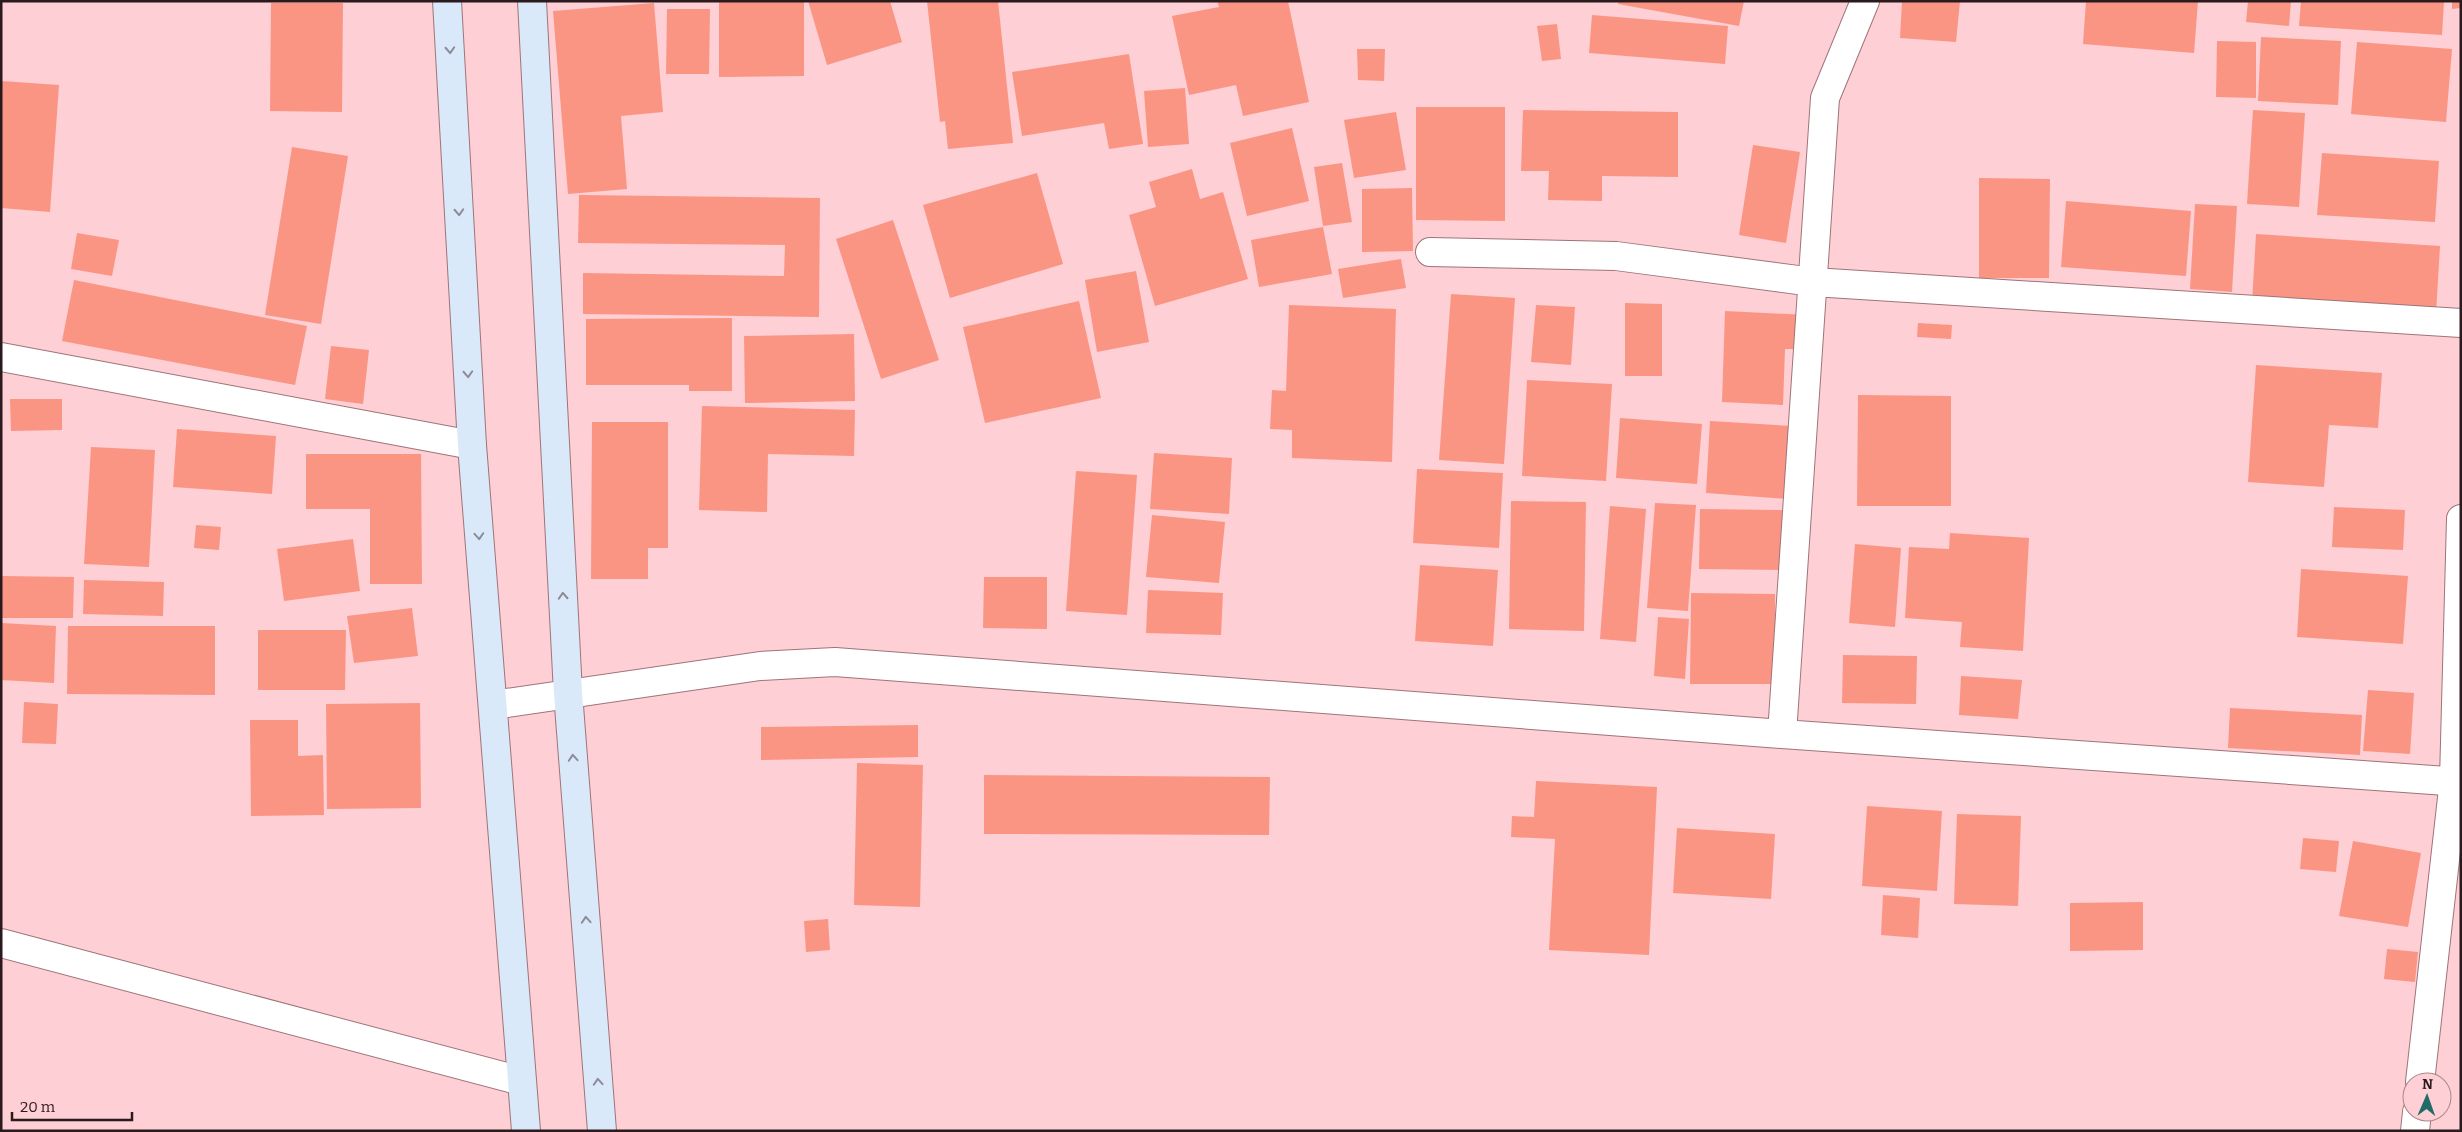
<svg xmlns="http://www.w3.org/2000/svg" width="2462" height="1132" font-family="Bitter,serif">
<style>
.building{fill:#fa9584}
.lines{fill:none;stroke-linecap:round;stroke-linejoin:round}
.street-casing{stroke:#9e7479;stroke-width:30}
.secondary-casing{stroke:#9e7479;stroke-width:30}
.street{stroke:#fff;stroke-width:28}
.secondary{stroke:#d9e9fa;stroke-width:28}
.oneway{stroke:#8b8c97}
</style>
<rect width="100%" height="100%" fill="#fecfd4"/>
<!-- building -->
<path class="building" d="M719 1H804V76L719 77Z
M808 1H890L902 42 827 65Z
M927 1H998L1013 143 948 149 945 121 940 122Z
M1217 1H1288L1309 102 1243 116 1236 85 1189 95 1172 16 1219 7Z
M1619 1H1744L1739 26 1618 4Z
M1902 1H1960L1956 42 1900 38Z
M2086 1H2198L2194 53 2083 44Z
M2248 1H2291L2289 26 2246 22Z
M2301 1H2444L2442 35 2299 26Z
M2452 1H2461V8L2452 9Z
M271 3H343L342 112 270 111Z
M654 3 663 112 621 116 627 189 568 194 553 11Z
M667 9H710L709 74H666Z
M1592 15 1728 26 1725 64 1589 53Z
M1557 24 1561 59 1542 61 1537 26Z
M2261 37 2341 41 2338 105 2258 101Z
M2217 41 2256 42V98L2216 97Z
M2357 42 2452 49 2446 122 2351 114Z
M1357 49H1385L1384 81 1358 80Z
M1129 54 1143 144 1109 149 1104 123 1022 136 1012 72Z
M1 81 59 85 50 212 1 208Z
M1185 88 1189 144 1148 147 1144 91Z
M1416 107H1505V221L1416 220Z
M1523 110 1678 112V177L1602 176V201L1548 200 1549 171H1521Z
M2253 110 2305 113 2299 207 2247 204Z
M1396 112 1406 170 1354 178 1344 120Z
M1292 128 1309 201 1247 216 1230 143Z
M1753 145 1800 152 1786 243 1739 235Z
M292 147 348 156 321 324 265 315Z
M2322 153 2439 161 2435 222 2317 215Z
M1342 163 1352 222 1323 226 1314 167Z
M1192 169 1200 199 1223 192 1248 279 1155 306 1129 215 1156 207 1149 182Z
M1037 173 1063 264 950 298 923 205Z
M1979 178 2050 179 2049 278H1979Z
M1412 188 1413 251 1362 252V189Z
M579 195 820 198 819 317 583 314V273L784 276 785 245 578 243Z
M2066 201 2191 211 2186 276 2061 267Z
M2195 204 2237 206 2232 292 2190 289Z
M893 220 939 360 881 379 836 239Z
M1323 227 1332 274 1259 287 1251 240Z
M77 233 119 240 112 276 71 269Z
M2256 234 2440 246 2436 314 2252 303Z
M1401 259 1406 288 1343 298 1338 269Z
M1136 271 1149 342 1097 352 1085 280Z
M74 280 307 326 295 385 62 341Z
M1451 294 1515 298 1504 464 1439 460Z
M1079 301 1101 398 985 423 963 327Z
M1625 303 1662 304V376H1625Z
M1289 305 1396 309 1392 462 1292 458V430L1270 429 1272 390 1286 391Z
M1536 305 1575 307 1571 365 1531 362Z
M1725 311 1808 315 1807 349H1785L1783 405 1722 402Z
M732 318V391H689V385H586V319Z
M1918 323 1952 325 1951 339 1917 337Z
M854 334 855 401 745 403 744 336Z
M331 346 369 350 363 404 325 399Z
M2256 365 2382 373 2378 428 2329 425 2324 487 2248 482Z
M1527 380 1612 384 1606 481 1522 476Z
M1858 395 1951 396V506H1857Z
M10 399H62V430L11 431Z
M702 406 855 410 854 456 768 454 767 512 699 510Z
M1620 418 1702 424 1697 484 1616 478Z
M1710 421 1791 426 1787 499 1706 493Z
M592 422H668V548H648V579H591Z
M177 429 276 436 272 494 173 487Z
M91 447 155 450 149 567 84 564Z
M1154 453 1232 458 1229 514 1150 509Z
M306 454H421L422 584H370V509H306Z
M1417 469 1503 473 1499 548 1413 543Z
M1076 471 1137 475 1127 615 1066 611Z
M1511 501 1586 502 1584 631 1509 629Z
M1655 503 1696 505 1688 611 1647 608Z
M1610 506 1646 509 1636 642 1600 639Z
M2334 507 2405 510 2403 550 2332 547Z
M1700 509 1786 510 1785 570 1699 569Z
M1152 515 1225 522 1219 583 1146 577Z
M196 525 221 527 219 550 194 548Z
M1950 533 2029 538 2023 651 1960 647 1962 622 1905 618 1909 547 1949 549Z
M353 539 360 591 284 601 277 549Z
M1855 544 1901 548 1895 627 1849 623Z
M1420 565 1498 570 1493 646 1415 641Z
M2301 569 2408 576 2403 644 2297 637Z
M1 576 74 577 73 618H1Z
M984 577H1047V629L983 628Z
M84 580 164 582 163 616 83 614Z
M1148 590 1223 593 1221 635 1146 633Z
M1691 593 1775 594V684H1690Z
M412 608 418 656 354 663 347 616Z
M1658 617 1689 619 1685 679 1654 676Z
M1 623 56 626 54 683 1 680Z
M68 626H215V695L67 694Z
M258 630H346L345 690H258Z
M1843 655 1917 656 1916 704 1842 703Z
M1961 676 2022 680 2018 719 1959 715Z
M2368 690 2414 693 2410 754 2363 751Z
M24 702 58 704 56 744 22 743Z
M420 703 421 808 327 809 326 704Z
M2230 708 2362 715 2360 755 2228 748Z
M250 720H298V756L323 755 324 815 251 816Z
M918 725V757L761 760V727Z
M857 763 923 765 920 907 854 905Z
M984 775 1270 777 1269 835 984 834Z
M1536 781 1657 787 1649 955 1549 950 1555 839 1511 837 1512 816 1534 817Z
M1867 806 1942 811 1937 891 1862 886Z
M1957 814 2021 816 2018 906 1954 904Z
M1677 828 1775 834 1771 899 1673 893Z
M2303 838 2339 841 2336 872 2300 869Z
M2353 841 2421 853 2408 927 2339 916Z
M1883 895 1920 898 1918 938 1881 935Z
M2143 902V950L2070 951V903Z
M828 919 830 950 806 952 804 921Z
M2387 949 2418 952 2415 982 2384 979Z"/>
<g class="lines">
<defs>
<path id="street" d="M1430 252 1616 256 1813 282 2461 323
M1 357 472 445
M493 705 760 666 835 662 1782 734 2461 782
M1782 734 1825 98 1865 1
M1 943 521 1081
M2420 1082 2454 780 2461 519
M2415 1131 2417 1112"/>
<path id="secondary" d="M447 1 472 445 526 1131
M532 1 568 693 602 1131"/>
</defs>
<!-- street casing -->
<use href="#street" class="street-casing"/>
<!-- secondary casing -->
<use href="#secondary" class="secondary-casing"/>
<!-- street -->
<use href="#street" class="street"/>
<!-- secondary -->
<use href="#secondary" class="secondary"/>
</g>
<!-- one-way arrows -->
<defs><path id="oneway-chevron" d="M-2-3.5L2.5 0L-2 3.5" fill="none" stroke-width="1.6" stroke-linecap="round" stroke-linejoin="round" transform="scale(1.25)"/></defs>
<g class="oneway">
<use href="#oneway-chevron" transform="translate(450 50) rotate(87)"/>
<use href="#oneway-chevron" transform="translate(459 212) rotate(87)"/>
<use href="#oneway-chevron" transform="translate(468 374) rotate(87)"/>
<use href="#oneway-chevron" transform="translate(479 536) rotate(86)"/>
<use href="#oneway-chevron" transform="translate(563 596) rotate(-93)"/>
<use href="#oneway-chevron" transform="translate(573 758) rotate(-94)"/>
<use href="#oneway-chevron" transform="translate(586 920) rotate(-94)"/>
<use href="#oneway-chevron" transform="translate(598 1082) rotate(-94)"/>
</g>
<!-- border -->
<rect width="2462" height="1132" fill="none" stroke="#2b1a1d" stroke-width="5"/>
<!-- north arrow -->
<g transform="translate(2427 1097) rotate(2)"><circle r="24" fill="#fecfd4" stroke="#aa878b"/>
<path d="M0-4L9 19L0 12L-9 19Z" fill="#226c68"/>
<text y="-8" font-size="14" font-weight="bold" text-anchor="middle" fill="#2b1a1d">N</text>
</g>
<!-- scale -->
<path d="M12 1112v8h120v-8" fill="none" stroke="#2b1a1d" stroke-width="2.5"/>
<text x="20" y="1112" font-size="15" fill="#2b1a1d" stroke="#fecfd4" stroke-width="4" paint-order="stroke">20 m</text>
</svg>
